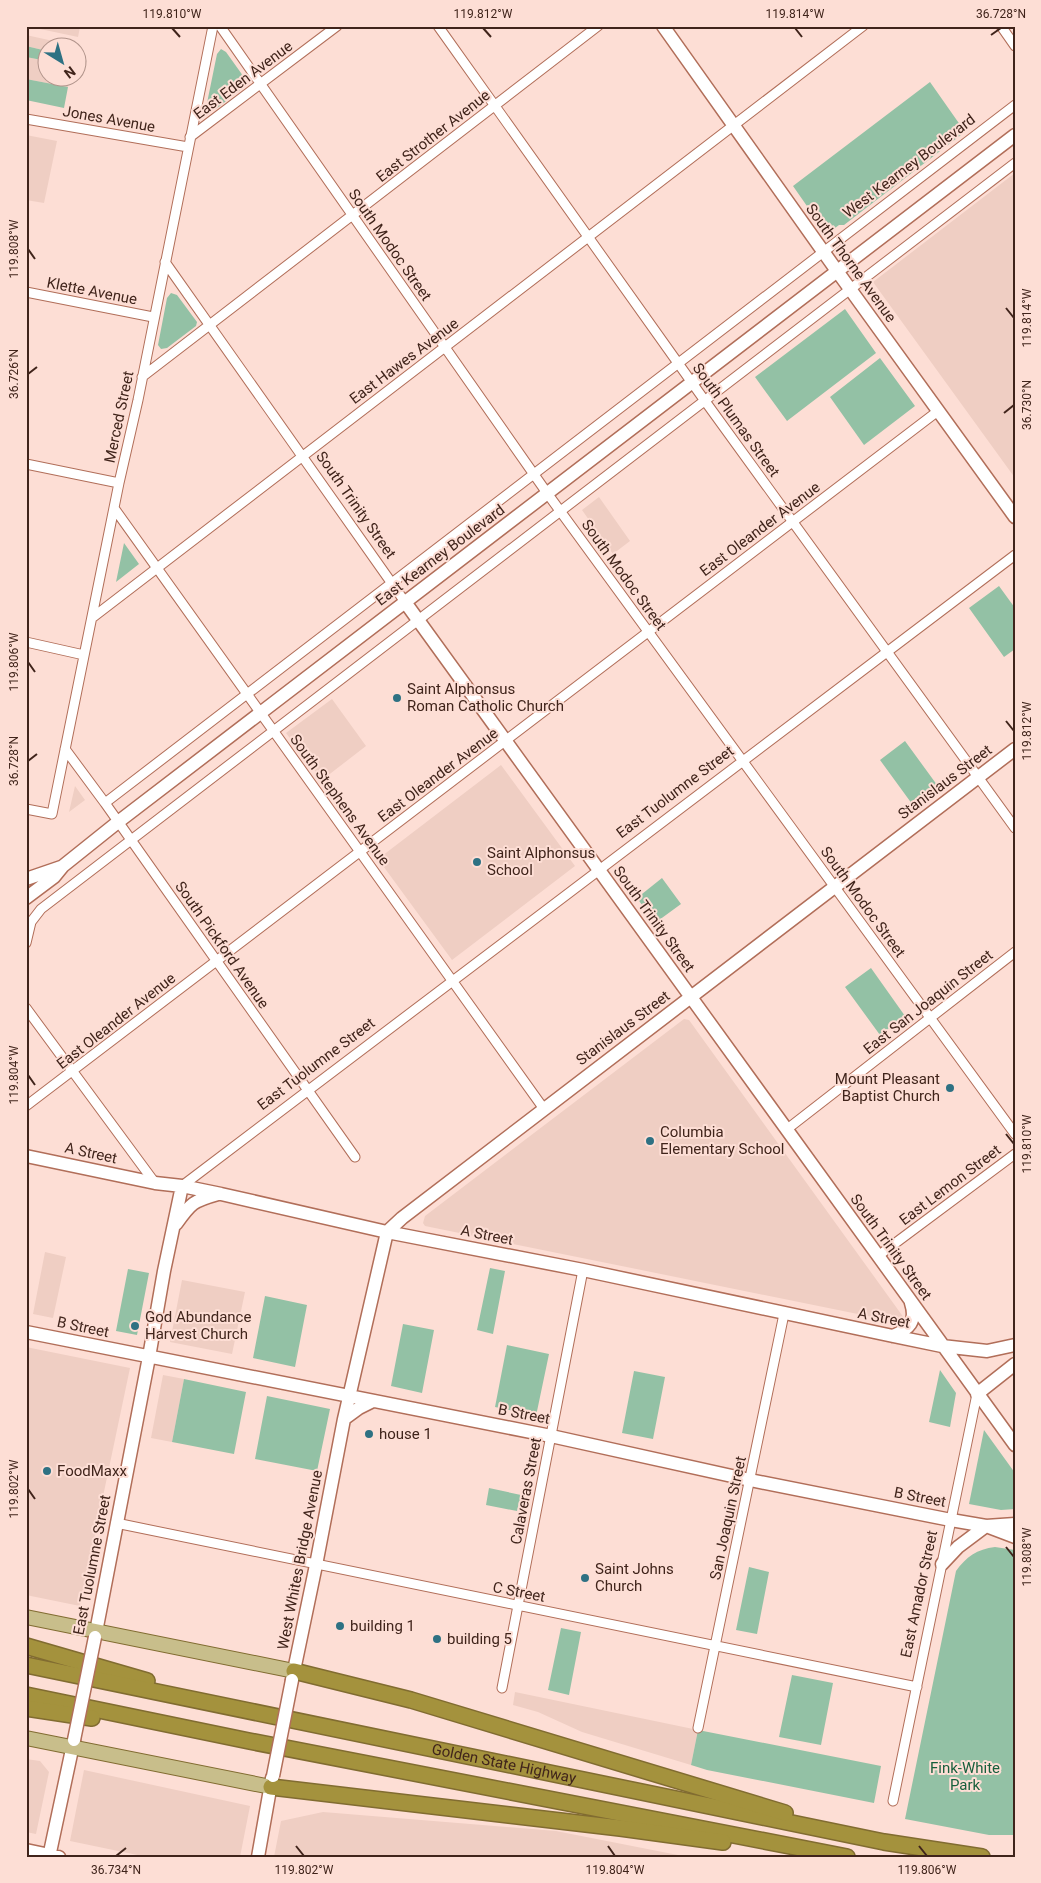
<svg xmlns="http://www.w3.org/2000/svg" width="1041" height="1883" font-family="Roboto,sans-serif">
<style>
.built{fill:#efcec3}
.green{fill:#93c1a5}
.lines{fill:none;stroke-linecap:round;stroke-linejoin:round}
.street-casing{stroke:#b16e59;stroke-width:11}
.secondary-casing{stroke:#b16e59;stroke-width:15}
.primary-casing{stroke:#816c31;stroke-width:16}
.highway-casing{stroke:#816c31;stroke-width:18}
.street{stroke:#fff;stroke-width:9}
.secondary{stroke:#fff;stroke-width:12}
.primary{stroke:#c8be8b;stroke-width:14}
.highway{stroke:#a4923d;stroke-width:15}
.secondary-bridge-casing{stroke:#b16e59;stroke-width:15;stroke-linecap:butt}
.secondary-bridge{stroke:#fff;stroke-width:12}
.ticks{fill:none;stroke:#40241b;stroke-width:2}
.poi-dot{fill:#2e7183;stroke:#fdded5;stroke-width:2}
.labels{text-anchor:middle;stroke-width:4;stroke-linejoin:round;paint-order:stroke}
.street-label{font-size:15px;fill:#40241b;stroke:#fdded5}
.poi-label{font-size:15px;fill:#40241b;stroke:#fdded5;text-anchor:start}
.park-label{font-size:15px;fill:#175f3c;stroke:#fdded5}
.neatline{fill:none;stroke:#40241b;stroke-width:2}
.ticks-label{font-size:12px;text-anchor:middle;fill:#40241b}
</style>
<rect width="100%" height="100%" fill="#fdded5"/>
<!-- built -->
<path class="built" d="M26 26H77L80 27 78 37Z
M26 35 76 46V47L48 48 47 51 26 46Z
M26 57 47 61 48 78H70L68 87 26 79Z
M26 135 57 141 44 203 26 200Z
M1015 173V478L873 282Z
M599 497 630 541 613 554 582 510Z
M332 699 366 746 322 780 286 733Z
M501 765 575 866 452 960 378 859Z
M75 786 85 800 69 812Z
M684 1019 689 1020 904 1318 902 1323 425 1226 423 1223 425 1216Z
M45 1252 66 1257 53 1318 33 1314Z
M182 1280 245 1292 232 1354 170 1342Z
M26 1347 130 1368 80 1606 26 1595Z
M163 1375 184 1379 172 1442 151 1438Z
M515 1692 698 1730 691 1765 582 1732 538 1712 513 1705Z
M26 1759 40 1761 49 1772 36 1834 26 1832Z
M84 1770 250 1806 240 1857H147L70 1841Z
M323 1812 556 1831 688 1857H274L281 1821Z"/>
<!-- green -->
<path class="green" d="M26 46 47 51V61L26 57Z
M221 49 226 52 246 80 244 87 216 109H209L207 103 217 54Z
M26 79 68 87 64 108 26 100Z
M930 82 963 129 961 135 844 225H839L831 231 828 227 823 229 793 186Z
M171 293 177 295 197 322 196 326 167 348 161 349 158 345 167 298Z
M845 309 876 353 787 421 755 377Z
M880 358 915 406 864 445 830 397Z
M124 543 139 564 116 582Z
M999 586 1015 608V649L1004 657 969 608Z
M905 741 940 789 915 808 880 760Z
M662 878 681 904 655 923 637 898Z
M871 968 905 1016 880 1035 845 987Z
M490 1268 505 1271 493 1334 477 1330Z
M128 1269 149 1273 137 1335 116 1331Z
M265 1296 307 1305 295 1367 253 1358Z
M403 1324 434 1330 422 1393 391 1386Z
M507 1345 549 1354 536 1416 495 1407Z
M940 1370 956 1393 950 1427 929 1422Z
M634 1371 665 1377 653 1439 622 1433Z
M184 1379 246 1392 234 1454 172 1442Z
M267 1396 330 1409 317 1471 255 1459Z
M984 1430 1015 1473V1509L1001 1510 969 1504Z
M489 1488 521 1495 517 1511 486 1505Z
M995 1547 1015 1550V1835H989L905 1819 956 1571C966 1557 977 1549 995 1547Z
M749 1567 769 1572 757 1634 736 1630Z
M561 1628 581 1632 569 1695 548 1690Z
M792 1675 833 1683 821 1745 779 1737Z
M698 1730 881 1766 874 1803 707 1770 691 1765Z"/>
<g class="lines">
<defs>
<path id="street" d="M220 26 547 493 1015 1134
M438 26 705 401 1015 828
M1001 26 1015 46
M26 119 188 147
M190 137 337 26
M165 262 405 602
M26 292 153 317
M142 377 598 26
M26 464 119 483
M114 508 544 1109
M92 618 863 26
M26 642 84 655
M65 749 105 803 355 1157
M105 803 1015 105
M26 809 52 814 119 483 138 400 213 26
M26 943 31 922 41 909 1015 163
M26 1008 155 1183
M26 1106 938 411
M786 1130 1015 952
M182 1186 1015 555
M878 1256 1015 1154
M116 1523 917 1687
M502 1688 583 1270
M698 1728 784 1314
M893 1801 977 1394"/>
<path id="secondary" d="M663 26 837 271 1015 517
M405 602 1015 1445
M26 879 61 867
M26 898 54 877 63 866 118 822 1015 135
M26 1156 155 1183 182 1186 221 1194 387 1232 583 1270 893 1336 942 1346 987 1351 1015 1345
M176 1224C191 1203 193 1201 218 1194
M26 1332 551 1436 750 1480 951 1520 986 1526 1015 1524
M893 1336C909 1329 917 1322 911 1303
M977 1394 1015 1364
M344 1419 359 1408 373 1401
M942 1564 958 1547 986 1526 1015 1537
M95 1637 149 1357 164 1271 182 1186
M292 1680 316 1565 344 1419 387 1232 402 1218 1015 749
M26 1850 59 1857
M49 1857 74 1740
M258 1857 272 1778"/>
<path id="primary" d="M26 1617 294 1671
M26 1738 271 1787"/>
<g id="highway">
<path d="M26 1646 147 1681"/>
<path id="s1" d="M26 1665 884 1842 982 1857"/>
<path d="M294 1671 411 1700 785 1813"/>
<path d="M26 1695 249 1741 847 1857"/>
<path d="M26 1708 92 1718"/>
<path d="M271 1787 620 1828 723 1842"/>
</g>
</defs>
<!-- street casing -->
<use href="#street" class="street-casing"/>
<!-- secondary casing -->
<use href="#secondary" class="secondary-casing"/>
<!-- primary casing -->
<use href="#primary" class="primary-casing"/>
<!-- highway casing -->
<use href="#highway" class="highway-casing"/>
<!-- street -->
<use href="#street" class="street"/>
<!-- secondary -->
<use href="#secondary" class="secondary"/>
<!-- primary -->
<use href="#primary" class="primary"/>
<!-- highway -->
<use href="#highway" class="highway"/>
<defs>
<path id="secondary-bridge" d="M74 1740 95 1637
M273 1776 292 1680"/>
</defs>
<!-- secondary-bridge casing -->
<use href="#secondary-bridge" class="secondary-bridge-casing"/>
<!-- secondary-bridge -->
<use href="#secondary-bridge" class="secondary-bridge"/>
</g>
<!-- ticks -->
<path class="ticks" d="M172 28 180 37M483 28 491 37M795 28 802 37M991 35 1001 28M28 249 35 259M1006 308 1014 318M28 374 37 367M1004 413 1014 405M28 662 35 672M1006 721 1014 731M28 761 37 754M28 1075 35 1085M1006 1134 1014 1144M28 1489 35 1499M1006 1547 1014 1557M296 1846 304 1856M608 1846 615 1856M919 1846 927 1856M116 1856 126 1848"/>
<!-- markers -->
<g class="poi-dot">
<circle cx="397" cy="698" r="5"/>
<circle cx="477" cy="862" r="5"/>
<circle cx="950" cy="1088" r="5"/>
<circle cx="650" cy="1141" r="5"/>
<circle cx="135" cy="1326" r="5"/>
<circle cx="369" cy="1434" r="5"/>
<circle cx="47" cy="1471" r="5"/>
<circle cx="585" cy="1578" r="5"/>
<circle cx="340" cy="1626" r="5"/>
<circle cx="437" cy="1639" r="5"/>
</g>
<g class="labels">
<!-- street labels -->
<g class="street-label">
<text transform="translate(243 80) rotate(-37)" y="5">East Eden Avenue</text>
<text transform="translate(109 119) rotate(10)" y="5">Jones Avenue</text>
<text transform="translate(433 136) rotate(-38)" y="5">East Strother Avenue</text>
<text transform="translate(909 166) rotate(-37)" y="5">West Kearney Boulevard</text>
<text transform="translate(390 245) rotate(55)" y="5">South Modoc Street</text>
<text transform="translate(851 263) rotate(54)" y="5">South Thorne Avenue</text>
<text transform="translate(92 291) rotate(11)" y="5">Klette Avenue</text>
<text transform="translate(404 361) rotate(-37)" y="5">East Hawes Avenue</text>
<text transform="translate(119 417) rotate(-78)" y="5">Merced Street</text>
<text transform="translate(736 420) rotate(54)" y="5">South Plumas Street</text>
<text transform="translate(356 505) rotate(55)" y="5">South Trinity Street</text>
<text transform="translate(760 529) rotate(-37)" y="5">East Oleander Avenue</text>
<text transform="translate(440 555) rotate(-37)" y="5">East Kearney Boulevard</text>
<text transform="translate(624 575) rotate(54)" y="5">South Modoc Street</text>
<text transform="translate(438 775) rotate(-37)" y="5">East Oleander Avenue</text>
<text transform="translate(945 782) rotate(-37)" y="5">Stanislaus Street</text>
<text transform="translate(675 792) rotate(-37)" y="5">East Tuolumne Street</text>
<text transform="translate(340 800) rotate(54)" y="5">South Stephens Avenue</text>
<text transform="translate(863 902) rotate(54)" y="5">South Modoc Street</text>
<text transform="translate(654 919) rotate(54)" y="5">South Trinity Street</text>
<text transform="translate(222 945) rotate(55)" y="5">South Pickford Avenue</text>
<text transform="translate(928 1002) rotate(-38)" y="5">East San Joaquin Street</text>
<text transform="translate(116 1021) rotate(-38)" y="5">East Oleander Avenue</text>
<text transform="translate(623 1028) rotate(-37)" y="5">Stanislaus Street</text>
<text transform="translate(316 1064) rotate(-37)" y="5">East Tuolumne Street</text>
<text transform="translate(91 1153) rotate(12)" y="5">A Street</text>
<text transform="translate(950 1185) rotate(-37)" y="5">East Lemon Street</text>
<text transform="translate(487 1235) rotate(11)" y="5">A Street</text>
<text transform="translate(891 1247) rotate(54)" y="5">South Trinity Street</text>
<text transform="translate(884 1318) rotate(11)" y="5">A Street</text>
<text transform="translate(83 1327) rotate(12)" y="5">B Street</text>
<text transform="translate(524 1414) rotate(11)" y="5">B Street</text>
<text transform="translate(526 1491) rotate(-79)" y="5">Calaveras Street</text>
<text transform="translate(920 1497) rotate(11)" y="5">B Street</text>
<text transform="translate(728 1518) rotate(-78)" y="5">San Joaquin Street</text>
<text transform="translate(300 1560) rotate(-79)" y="5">West Whites Bridge Avenue</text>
<text transform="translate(92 1565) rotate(-79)" y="5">East Tuolumne Street</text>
<text transform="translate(519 1592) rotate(11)" y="5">C Street</text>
<text transform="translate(919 1594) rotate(-78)" y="5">East Amador Street</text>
<text dy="5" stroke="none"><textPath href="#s1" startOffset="488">Golden State Highway</textPath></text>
</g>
<!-- poi labels -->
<g class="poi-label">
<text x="407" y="694">Saint Alphonsus<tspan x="407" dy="17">Roman Catholic Church</tspan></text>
<text x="487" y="858">Saint Alphonsus<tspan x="487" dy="17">School</tspan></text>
<text x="940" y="1084" text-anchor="end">Mount Pleasant<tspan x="940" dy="17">Baptist Church</tspan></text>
<text x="660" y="1137">Columbia<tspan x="660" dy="17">Elementary School</tspan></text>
<text x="145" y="1322">God Abundance<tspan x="145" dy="17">Harvest Church</tspan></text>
<text x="379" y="1439">house 1</text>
<text x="57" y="1476">FoodMaxx</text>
<text x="595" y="1574">Saint Johns<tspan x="595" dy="17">Church</tspan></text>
<text x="350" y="1631">building 1</text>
<text x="447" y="1644">building 5</text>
</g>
<!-- park labels -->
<g class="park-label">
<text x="965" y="1773">Fink-White<tspan x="965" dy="17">Park</tspan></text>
</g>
</g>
<!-- border -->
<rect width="1041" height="1883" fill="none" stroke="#fdded5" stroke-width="55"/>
<!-- north arrow -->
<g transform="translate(62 62) rotate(143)"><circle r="24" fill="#fdded5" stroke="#b1948b"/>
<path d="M0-4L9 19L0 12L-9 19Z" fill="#2e7183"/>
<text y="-8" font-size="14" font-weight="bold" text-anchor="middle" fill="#40241b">N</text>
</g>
<rect x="28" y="28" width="986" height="1828" class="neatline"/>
<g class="ticks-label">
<text x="172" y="18">119.810°W</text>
<text x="483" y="18">119.812°W</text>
<text x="795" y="18">119.814°W</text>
<text x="1001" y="18">36.728°N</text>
<text transform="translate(14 249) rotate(-90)" y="4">119.808°W</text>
<text transform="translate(1027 318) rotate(-90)" y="4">119.814°W</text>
<text transform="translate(14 374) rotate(-90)" y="4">36.726°N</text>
<text transform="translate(1027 405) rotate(-90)" y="4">36.730°N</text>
<text transform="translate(14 662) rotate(-90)" y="4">119.806°W</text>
<text transform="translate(1027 731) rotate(-90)" y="4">119.812°W</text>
<text transform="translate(14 761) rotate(-90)" y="4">36.728°N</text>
<text transform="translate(14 1075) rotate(-90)" y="4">119.804°W</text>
<text transform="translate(1027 1144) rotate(-90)" y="4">119.810°W</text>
<text transform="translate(14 1489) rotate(-90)" y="4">119.802°W</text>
<text transform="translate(1027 1557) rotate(-90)" y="4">119.808°W</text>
<text x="116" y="1874">36.734°N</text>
<text x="304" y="1874">119.802°W</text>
<text x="615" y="1874">119.804°W</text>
<text x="927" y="1874">119.806°W</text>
</g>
</svg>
